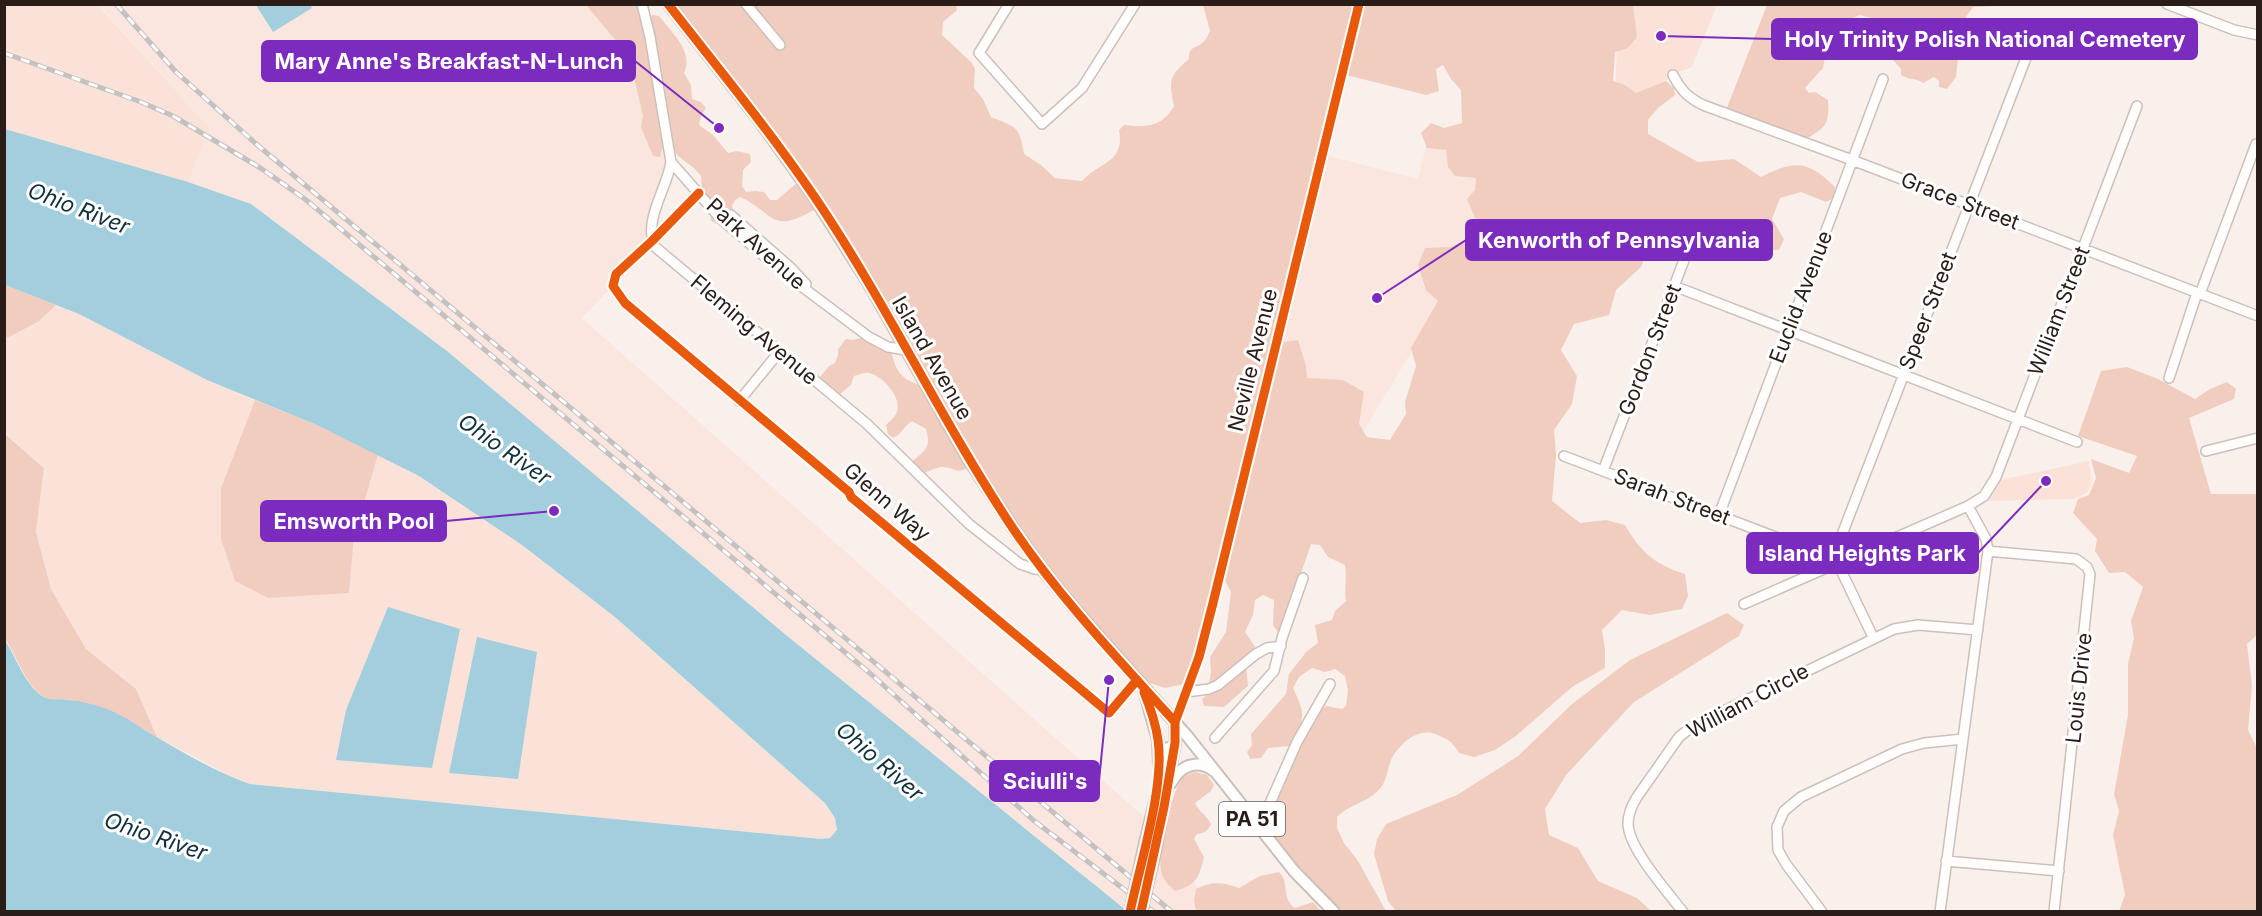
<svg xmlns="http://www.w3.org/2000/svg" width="2262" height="916" font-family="Inter,sans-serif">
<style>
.built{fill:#fae6de}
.green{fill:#fbe2d8}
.forest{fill:#f1cdbf}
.water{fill:#a3cedd}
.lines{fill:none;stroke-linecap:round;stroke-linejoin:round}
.minor-casing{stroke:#cbc0bb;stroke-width:12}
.major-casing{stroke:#cbc0bb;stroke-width:14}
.minor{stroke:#fefdfc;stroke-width:9}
.major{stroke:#fefdfc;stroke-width:10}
.rail-casing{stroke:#c4c1c1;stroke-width:5}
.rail{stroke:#fff;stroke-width:3;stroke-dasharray:9;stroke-linecap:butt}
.major-bridge-casing{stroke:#cbc0bb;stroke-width:14;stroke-linecap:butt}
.major-bridge{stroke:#fefdfc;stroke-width:10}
.cycleway-casing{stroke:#fff;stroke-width:13}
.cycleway{stroke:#e8590c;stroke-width:9}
.labels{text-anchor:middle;stroke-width:6;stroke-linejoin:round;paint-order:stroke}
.shield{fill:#fff;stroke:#6a605c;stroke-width:1.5}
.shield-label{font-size:20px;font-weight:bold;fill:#2a1c16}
.street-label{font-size:21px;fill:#2a1c16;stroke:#fff}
.water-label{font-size:22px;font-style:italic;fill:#10313b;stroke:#fff}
.leader{fill:none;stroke:#7b2cbf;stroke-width:2}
.callout-dot{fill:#7b2cbf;stroke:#fff;stroke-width:2}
.callout{fill:#7b2cbf;stroke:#7b2cbf;stroke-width:2}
.callout-label{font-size:22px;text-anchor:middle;font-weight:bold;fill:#fff}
</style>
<rect width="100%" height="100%" fill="#f9f0ec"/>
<!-- built -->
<path class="built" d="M99 5H642L671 162 658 204 652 241 616 274 613 286 582 318 1150 822 1145 843 1226 911H1127L786 635 447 351 251 204 188 182 210 128Z
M1428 140 1524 165 1275 578 1222 564 1321 154 1418 179Z"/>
<!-- green -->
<path class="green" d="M4 5H98L210 128 188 182 5 129Z
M1618 5H1717L1692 67 1670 76 1666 81 1615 107Z
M56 305 79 314 207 380 255 400 221 488 348 592 354 536 378 455 419 476 522 545 615 617 825 803 835 818 837 830 830 838 821 839 250 784 232 777 157 737 136 689 86 649 51 589 36 532 44 468 5 433V339L38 322Z
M2089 461 2092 482 2087 493 2074 499 1989 501 2000 480Z"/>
<!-- forest -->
<path class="forest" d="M586 5H640L665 135 660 157 653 156 641 127 643 116 629 56Z
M673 5H956L957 10 943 22 942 35 972 63 975 69 974 88 983 99 991 117C1017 128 1019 125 1024 154L1041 165 1055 178 1082 181C1100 161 1125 163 1119 130L1124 125C1147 127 1161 128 1174 106 1169 80 1168 77 1189 59 1188 45 1198 49 1205 40 1207 38 1208 34 1210 31L1203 5H1358L1196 657 1184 684 1165 688 1143 681 1081 611 1013 522 974 461 877 289Z
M1361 5H1633L1637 37 1628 48 1615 52 1613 81 1625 85 1636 93 1666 81 1674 88 1675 95 1658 108 1648 120V134L1698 162 1734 159 1761 177C1795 160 1808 160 1835 187L1834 198 1826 202 1801 192 1780 198 1772 219 1784 239 1779 250H1748L1728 233 1689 223 1658 228 1641 267 1616 290 1609 315 1574 324 1561 350 1577 376 1572 404 1554 430 1556 455 1552 501 1580 523 1606 520 1625 525C1641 552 1654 564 1685 574L1688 596 1682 609 1650 615 1622 610 1602 630 1605 649V668L1572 687 1517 735 1495 750 1474 757 1459 753C1451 740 1449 740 1435 734 1418 727 1398 745 1391 760 1388 768 1387 778 1382 786 1371 802 1351 803 1337 817V828L1344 843 1358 861 1386 911H1335L1271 840 1269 817 1278 801V789L1316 711 1327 706 1342 709 1346 706 1348 690 1345 676 1335 669 1325 672 1312 668 1299 677 1293 688C1307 717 1304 718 1290 746L1268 748 1261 758 1250 759 1247 752 1252 745 1251 734 1286 694 1289 674 1307 651 1318 643 1315 625 1332 620 1335 611 1346 601C1344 588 1347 578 1345 565L1328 557 1320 545 1311 544 1280 635 1273 625 1274 600 1263 595 1255 600 1253 615 1245 632 1255 647 1246 666 1248 686 1224 707 1204 706 1202 699 1207 695 1211 672 1210 657 1226 632 1231 592 1222 575 1279 343 1298 340 1306 366 1307 378 1343 380 1364 392 1359 424 1367 437 1390 440 1406 414 1405 402 1416 366 1411 348 1438 301 1426 290 1418 265 1425 248 1451 247 1470 238 1476 220 1467 199 1475 190 1476 178 1455 176 1448 167 1446 150 1427 148 1421 133 1431 123 1444 128 1462 123 1461 90 1451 79 1443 65 1436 69 1439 91 1426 95 1342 74Z
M1767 5H1998L1996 6 1973 7 1966 17 1955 52 1958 58 1956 77 1947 89 1939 87V81L1934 77 1923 83C1916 78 1909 80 1901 75V69L1893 60 1892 42 1878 20 1860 15 1849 20 1840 30 1835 41 1826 53 1823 68 1805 88 1809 93 1815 92 1828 100C1830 127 1824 128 1803 141L1725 113Z
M652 15 659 16C672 33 694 51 684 73L691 85 692 99 701 102 706 108 701 116 699 125 713 135 728 153 737 151 750 154 751 162 743 170 742 186 746 192 755 191 764 192 770 200H777L800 180 818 208C799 217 784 230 765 213 757 207 750 201 740 197L735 200 732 206 735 215C729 225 721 226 711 221L709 205 702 191 701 176 695 169 678 156 673 148V139L669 134 650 20Z
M5 285 56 305 38 322 5 339Z
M866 337 891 351C897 375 902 379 925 387L970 465C959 477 953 466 941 467 934 468 927 472 921 474L910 463C924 451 932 449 926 429L912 421C904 426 901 435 893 438L888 434 886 425C889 422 894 418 896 414 904 399 883 376 869 373 864 372 859 375 854 376L851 385 839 395 816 382 829 366 835 363 838 355V349L846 339 852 340Z
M2127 367 2158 379 2195 399 2210 389 2227 382 2236 389 2234 399 2189 418 2211 494H2257V635L2247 644 2252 686 2248 730 2258 750 2257 911H2119L2125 895 2113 835 2119 811 2114 794 2128 715V664L2134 638 2131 621 2143 587 2125 572 2109 573 2095 551 2097 539 2073 513 2078 499 2089 495 2096 478 2091 459 2129 473 2137 456 2078 436 2101 371Z
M255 400 317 425 378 455 354 536 349 593 268 598 235 581 221 539V488Z
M4 433 44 468 36 532 51 589 86 649 136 689 157 737C125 718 108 708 71 700 61 698 49 702 40 694 22 678 18 658 5 639Z
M1727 613 1744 625 1739 636 1634 702 1567 774 1545 809 1549 835 1578 848 1598 881 1637 898 1651 911H1396L1388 901 1374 854 1377 839 1386 824 1457 795 1518 756 1572 704 1630 660Z
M1195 772 1207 775 1214 785 1211 791 1195 803C1199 812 1207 815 1211 824 1208 831 1205 833 1197 834L1194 839 1204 857C1199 877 1197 885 1175 891 1171 887 1165 882 1163 877 1154 859 1170 799 1180 782 1183 776 1190 774 1195 772Z
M1279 872C1290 882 1281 899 1295 908L1313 902 1321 911H1196L1194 901 1196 889C1211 881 1223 882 1239 888L1260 876Z"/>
<!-- water -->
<path class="water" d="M256 5H310L312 8 273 32Z
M5 129 188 182 251 204 447 351 786 635 1127 911H5L4 639C17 658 23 682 42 696 50 701 60 698 69 700 80 701 93 704 104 708 125 715 142 729 160 739 189 756 219 773 250 784L821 839 830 838 837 830 835 818 825 803 615 617 522 545 419 476 317 425 207 380 79 314 5 285Z
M388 607 460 629 432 768 336 760 346 710Z
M477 637 537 652 518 779 449 773Z"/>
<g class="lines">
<defs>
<path id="minor" d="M642 4 650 37 671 162C667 189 644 218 654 246L867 424 969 524 1020 564 1035 569 1043 570
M746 4 780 45
M1009 4 979 53 1042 124 1082 88 1135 4
M2167 4 2234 30 2258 35
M1673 75C1681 90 1687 97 1703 105L1852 160 2258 316
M671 162 721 219 785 274 869 337 888 347 906 350
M699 193 652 241 616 274 613 286 625 303 849 492 851 497 1109 713 1137 680
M731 215 791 268 806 284
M1674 286 2077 442
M2200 294 2256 144
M2169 378 2197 293
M739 401 780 351
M2206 451 2258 438
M1564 456 1825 556 1838 564 1873 637
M1603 471 1696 229
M1719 515 1883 79
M1988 551 2076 559 2087 567 2090 574 2054 912
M1838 564 1836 550 2026 58
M1744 604 1968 506 1984 496 1996 477 2137 106
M1186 692 1209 689 1218 685 1256 654 1267 648 1281 646
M1175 722 1199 657 1213 603 1359 4
M1215 738 1274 671 1282 638 1303 578
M1259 828 1297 742 1330 684
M1946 861 2059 871
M1683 912C1667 891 1629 849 1628 824 1628 814 1632 805 1637 797L1679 737 1693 726 1894 629 1918 625 1978 630
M1822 912 1786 864 1778 850 1777 827 1784 811 1801 797 1902 749 1924 743 1963 739
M1940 912 1988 551 1986 539 1968 506"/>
<path id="major" d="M668 4 758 119 814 197 869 284 967 457 1013 528 1043 570 1078 613 1188 737 1294 871 1334 912
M1144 690 1158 740 1159 765
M1171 783C1180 766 1197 758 1214 771
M1145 843 1168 748
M1156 848 1175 743V722"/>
</defs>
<!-- minor casing -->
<use href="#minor" class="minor-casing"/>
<!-- major casing -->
<use href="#major" class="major-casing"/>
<!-- minor -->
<use href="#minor" class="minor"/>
<!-- major -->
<use href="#major" class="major"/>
<defs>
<path id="rail" d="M116 4 176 72 255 143 1172 912
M4 53 141 102 173 116 259 167 305 199 872 675 1033 820 1154 912"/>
</defs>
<!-- rail casing -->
<use href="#rail" class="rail-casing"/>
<!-- rail -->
<use href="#rail" class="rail"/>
<defs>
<path id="major-bridge" d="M1130 912 1145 843
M1141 912 1156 848"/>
</defs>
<!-- major-bridge casing -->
<use href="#major-bridge" class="major-bridge-casing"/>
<!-- major-bridge -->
<use href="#major-bridge" class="major-bridge"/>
<defs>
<path id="cycleway" d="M668 4C718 68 769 130 814 196 886 302 941 420 1012 527 1059 597 1118 659 1175 722
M699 193 652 241 616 274 613 286 625 303 849 492 851 497 1109 713 1137 680
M1130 912C1140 864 1165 786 1158 740 1156 724 1150 707 1144 692
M1141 912 1164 807 1175 743V722L1199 657 1213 603 1359 4"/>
</defs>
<!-- cycleway casing -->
<use href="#cycleway" class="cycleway-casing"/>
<!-- cycleway -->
<use href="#cycleway" class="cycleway"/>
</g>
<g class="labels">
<!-- shield labels -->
<rect class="shield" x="1219" y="802" width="66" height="34" rx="4.5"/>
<g class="shield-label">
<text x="1252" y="826">PA 51</text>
</g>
<!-- street labels -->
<g class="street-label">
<text transform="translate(1960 201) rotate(21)" y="7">Grace Street</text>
<text transform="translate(756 244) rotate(42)" y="7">Park Avenue</text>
<text transform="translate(1801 297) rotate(-69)" y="7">Euclid Avenue</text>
<text transform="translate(1928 311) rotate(-69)" y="7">Speer Street</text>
<text transform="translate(2059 311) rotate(-69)" y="7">William Street</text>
<text transform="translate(754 330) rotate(40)" y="7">Fleming Avenue</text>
<text transform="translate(1650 350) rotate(-69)" y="7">Gordon Street</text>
<text transform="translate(932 358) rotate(60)" y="7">Island Avenue</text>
<text transform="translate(1253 360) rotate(-76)" y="7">Neville Avenue</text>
<text transform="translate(1672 497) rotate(21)" y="7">Sarah Street</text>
<text transform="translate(887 502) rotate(41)" y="7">Glenn Way</text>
<text transform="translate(2079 688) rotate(-84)" y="7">Louis Drive</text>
<text transform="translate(1748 701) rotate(-28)" y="7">William Circle</text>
</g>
<!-- water labels -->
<g class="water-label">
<text transform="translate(79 208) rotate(21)" y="8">Ohio River</text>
<text transform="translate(505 449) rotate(35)" y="8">Ohio River</text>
<text transform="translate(880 761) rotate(41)" y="8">Ohio River</text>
<text transform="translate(156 836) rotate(19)" y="8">Ohio River</text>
</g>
</g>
<!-- callouts -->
<path class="leader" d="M1661 36L1772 39M719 128L635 61M1377 298L1466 240M554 511L446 521M2046 481L1978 553M1109 680L1099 781"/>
<g class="callout-dot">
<circle cx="1661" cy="36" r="6"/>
<circle cx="719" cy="128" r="6"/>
<circle cx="1377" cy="298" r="6"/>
<circle cx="554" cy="511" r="6"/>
<circle cx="2046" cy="481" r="6"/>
<circle cx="1109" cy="680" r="6"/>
</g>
<g class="callout">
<rect x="1772" y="19" width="425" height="40" rx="6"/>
<rect x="262" y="41" width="373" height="40" rx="6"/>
<rect x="1466" y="220" width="306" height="40" rx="6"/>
<rect x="261" y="501" width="185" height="40" rx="6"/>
<rect x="1747" y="533" width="231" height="40" rx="6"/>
<rect x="990" y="761" width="109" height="40" rx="6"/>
</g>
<g class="callout-label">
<text x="1985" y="47">Holy Trinity Polish National Cemetery</text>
<text x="449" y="69">Mary Anne's Breakfast-N-Lunch</text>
<text x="1619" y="248">Kenworth of Pennsylvania</text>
<text x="354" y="529">Emsworth Pool</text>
<text x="1862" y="561">Island Heights Park</text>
<text x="1045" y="789">Sciulli's</text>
</g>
<!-- border -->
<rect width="2262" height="916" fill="none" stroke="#2a1c16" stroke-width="12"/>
</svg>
